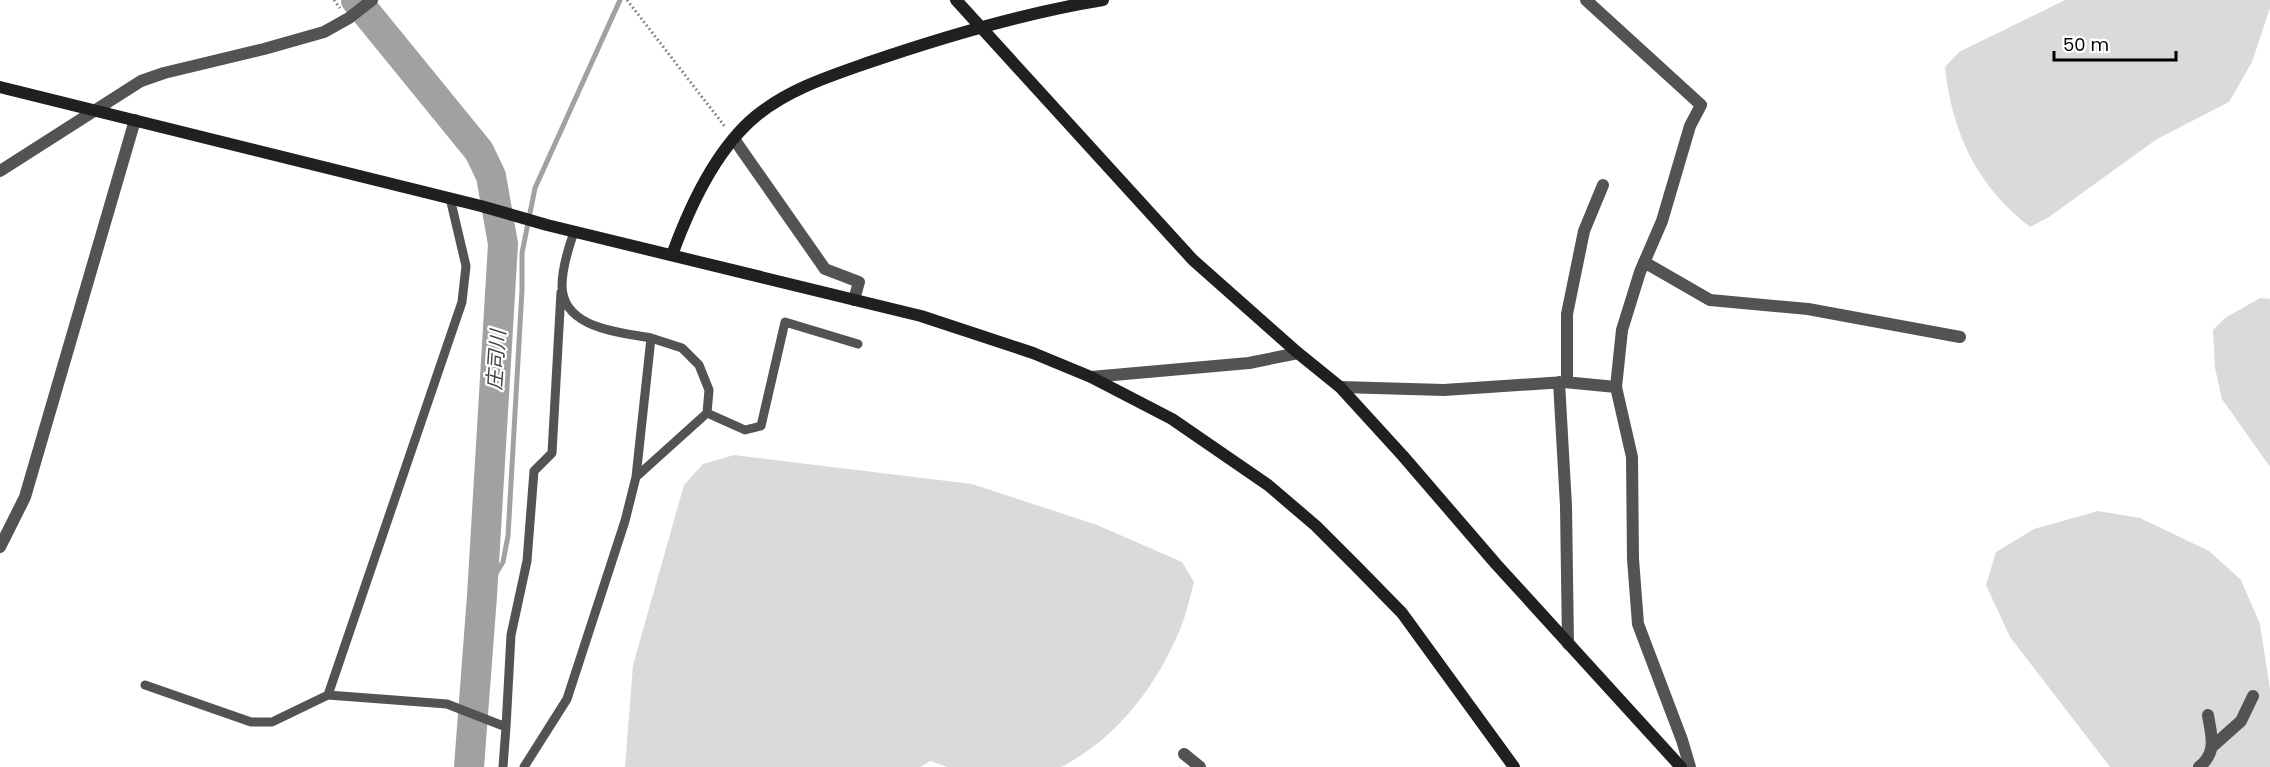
<svg xmlns="http://www.w3.org/2000/svg" width="2270" height="767" font-family="Poppins,'Noto Sans JP',sans-serif">
<style>
.green{fill:#dadada}
.lines{fill:none;stroke-linecap:round;stroke-linejoin:round}
.stream{stroke:#a1a1a1;stroke-width:5}
.river{stroke:#a1a1a1;stroke-width:30}
.path{stroke:#757575;stroke-width:3;stroke-dasharray:1.5 3;stroke-linecap:butt}
.lane{stroke:#535353;stroke-width:9}
.street{stroke:#535353;stroke-width:12}
.secondary{stroke:#202020;stroke-width:12}
.labels{text-anchor:middle;stroke-width:4.5;stroke-linejoin:round;paint-order:stroke}
.water-label{font-size:20px;font-style:italic;fill:#424242;stroke:#fff}
</style>
<rect width="100%" height="100%" fill="#fff"/>
<!-- green -->
<path class="green" d="M2065 0H2270V8L2252 62 2229 102 2157 139 2049 217 2030 227C1977 186 1952 133 1945 67L1959 52Z
M2260 298 2270 299V467L2222 399 2215 368 2213 330 2225 318Z
M734 455 972 484 1097 525 1182 562 1194 582C1190 597 1187 612 1181 627 1158 684 1117 739 1061 767H948L930 761 920 767H625L633 665 684 485 703 464Z
M2098 511 2140 518 2209 551 2241 580 2260 624 2270 689V767H2110L2010 637 1986 585 1996 552 2034 529Z"/>
<g class="lines">
<!-- stream -->
<path class="stream" d="M482 596 503 562 508 536 522 290V253L535 188 620 0"/>
<!-- river -->
<path class="river" d="M356 0 479 151 491 176 503 244 482 596 469 767"/>
<!-- path -->
<path class="path" d="M334 0 340 8
M627 0 726 128"/>
<!-- lane -->
<path class="lane" d="M707 413 745 430 761 426 785 322 858 344
M636 477 707 413 709 390 699 365 682 348 651 338
M145 685 251 722H272L328 695 447 704 506 727 503 767
M328 695 462 302 466 266 450 198
M506 727 511 635 527 561 534 471 552 453 561 292
M524 767 567 699 625 521 636 477 651 338C620 332 563 329 562 286 562 268 568 249 574 232"/>
<!-- street -->
<path class="street" d="M1586 0 1701 105 1690 126 1662 221 1640 272 1622 330 1616 387 1632 457 1633 559 1638 624 1682 740 1690 767
M734 139 825 269 859 282 854 300
M0 171 141 81 164 73 264 49 324 32 349 18 372 0
M1644 262 1710 300 1808 309 1960 337
M1091 377 1249 363 1298 353
M1559 382 1566 506 1568 644
M1567 382V314L1584 231 1603 185
M1340 387 1444 390 1564 382 1616 387
M0 547 25 497 135 120
M2213 746 2241 721 2253 696
M1184 754 1200 767
M2199 767C2218 752 2211 735 2208 715"/>
<!-- secondary -->
<path class="secondary" d="M956 0 1193 260 1298 353 1340 387 1403 456 1496 564 1681 767
M0 87 481 206 547 225 921 316 1033 353 1091 377 1172 419 1268 485 1316 526 1357 567 1402 613 1514 767
M672 255C689 208 716 149 756 116 789 89 830 76 870 62 946 36 1023 13 1103 0"/>
</g>
<g class="labels">
<!-- water labels -->
<g class="water-label">
<text transform="translate(496 360) rotate(-86)" y="7">庄司川</text>
</g>
</g>
<!-- scale -->
<path d="M2054 51v9h122v-9" fill="none" stroke="#000000" stroke-width="3"/>
<text x="2063" y="51" font-size="18" fill="#000000" stroke="#ffffff" stroke-width="4.5" paint-order="stroke">50 m</text>
</svg>
